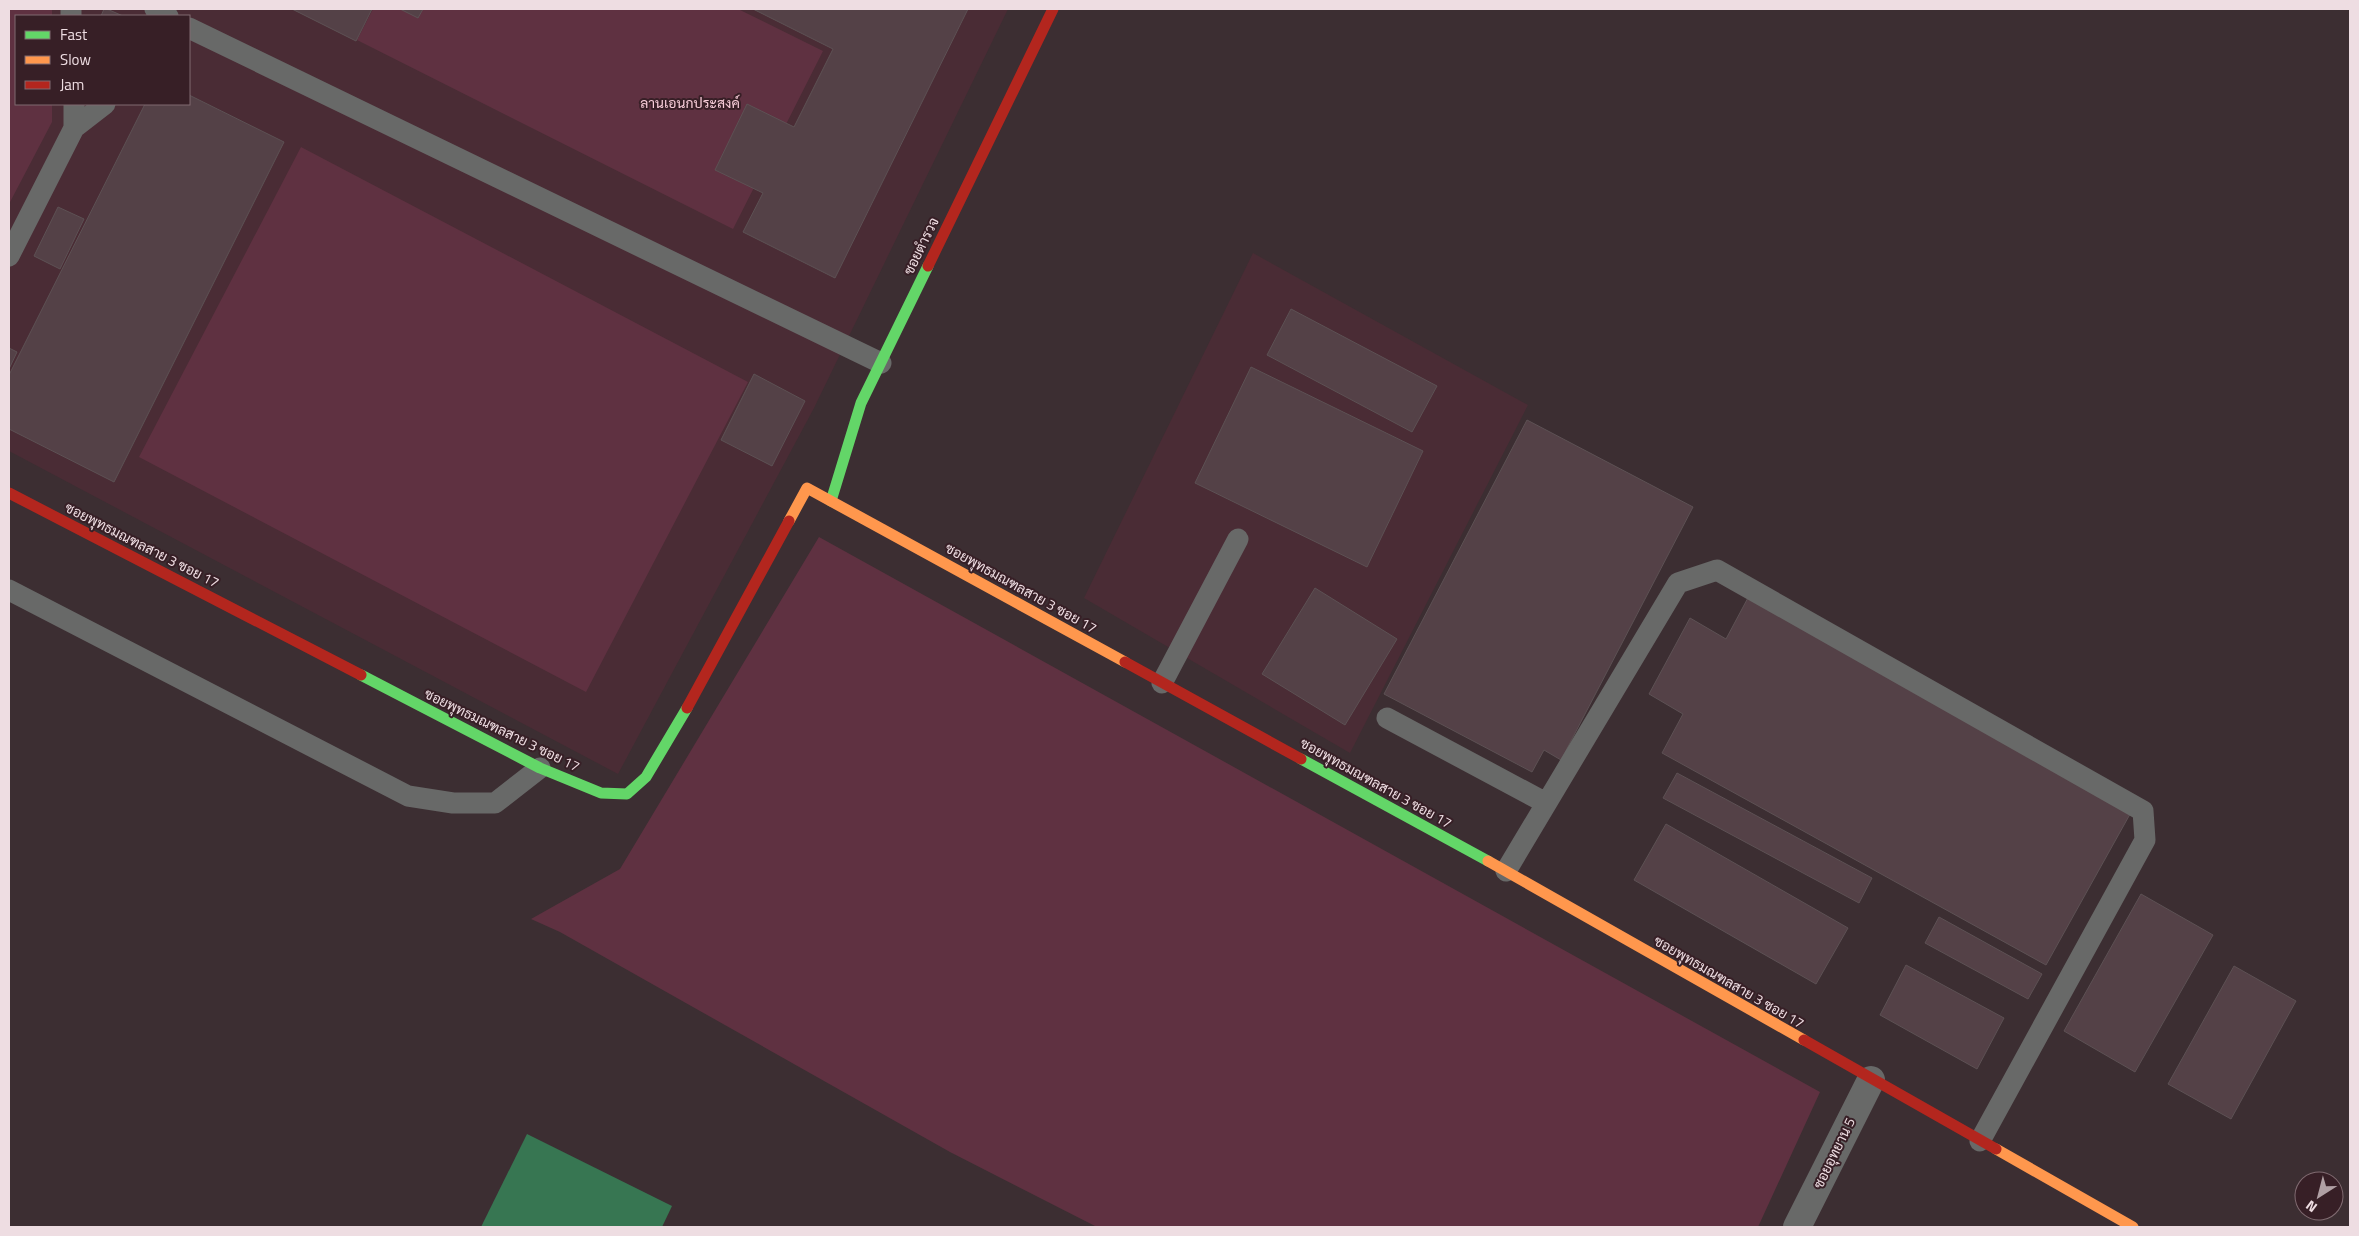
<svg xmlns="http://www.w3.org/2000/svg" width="2359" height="1236" font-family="'Titillium Web',Sarabun,sans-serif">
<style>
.built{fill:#4a2c35;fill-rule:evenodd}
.green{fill:#5f3141}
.water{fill:#377652}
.building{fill:#544147;stroke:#5d5154}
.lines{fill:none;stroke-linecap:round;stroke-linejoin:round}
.lane{stroke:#686968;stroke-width:21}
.street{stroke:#686968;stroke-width:28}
.fast{stroke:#63d668;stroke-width:11}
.slow{stroke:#ff974d;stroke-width:11}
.jam{stroke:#b3261e;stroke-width:11}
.labels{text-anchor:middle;stroke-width:4;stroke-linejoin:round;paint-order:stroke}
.park-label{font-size:14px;fill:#f8cdd9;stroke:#371f26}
.street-label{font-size:14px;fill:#eedde2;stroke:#371f26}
</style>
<rect width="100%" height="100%" fill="#3c2e32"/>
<!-- built -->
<path class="built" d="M9 9H1008L814 408 618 774 9 451ZM16 16H189V104H16Z
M1253 253 1528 405 1350 753 1084 598Z"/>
<!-- green -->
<path class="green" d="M9 9H52V16H16V104H52V122L9 204Z
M373 9H738L823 51 733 229 357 40Z
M301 147 748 382 586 692 139 457Z
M819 537 1820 1092 1758 1227H1097L950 1152 560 932 531 919 620 869Z"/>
<!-- water -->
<path class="water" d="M527 1134 672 1206 662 1227H481Z"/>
<!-- building -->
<path class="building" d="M104 9H107L123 16H101Z
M292 9H372L356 41Z
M400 9H423L418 18Z
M753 9H968L835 278 743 232 763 193 715 170 747 104 794 127 833 49Z
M189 95 284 142 114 482 9 429V375L145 104H189Z
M58 207 84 219 60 269 34 256Z
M1291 309 1437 386 1412 432 1267 355Z
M9 348 17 352 9 369Z
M1251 367 1423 451 1367 567 1195 483Z
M754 374 805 401 772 466 721 440Z
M1527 420 1693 507 1561 760 1544 750 1532 772 1384 694Z
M1315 588 1397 639 1345 725 1262 674Z
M1750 594 2134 807 2046 965 1662 753 1683 714 1649 694 1690 618 1726 639Z
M1677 773 1872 878 1859 903 1663 798Z
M1666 824 1848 928 1816 984 1634 880Z
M2141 894 2213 935 2135 1072 2064 1031Z
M1939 917 2042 974 2028 999 1925 943Z
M1906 965 2004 1018 1977 1069 1880 1015Z
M2234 966 2296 1001 2231 1119 2168 1084Z"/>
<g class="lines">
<!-- lane -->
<path class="lane" d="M71 9V16
M155 9 168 16
M189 28 881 363
M74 104V128
M9 256 74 128 105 104
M9 590 408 796 453 803H495L540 768
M1162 683 1238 539
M1387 718 1546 803
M1506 871 1678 583 1717 570 2143 811 2145 840 1980 1141"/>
<!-- street -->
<path class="street" d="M1797 1227 1871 1080"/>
<!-- fast -->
<path class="fast" d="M831 501 861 403 928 266
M361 675 540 768 601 793 627 794 646 777 687 708
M1301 759 1488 861"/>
<!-- slow -->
<path class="slow" d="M789 521 807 488 1125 662
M1488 861 1804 1040
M1996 1149 2133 1227"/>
<!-- jam -->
<path class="jam" d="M928 266 1053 9
M9 493 361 675
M1125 662 1301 759
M687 708 789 521
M1804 1040 1996 1149"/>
</g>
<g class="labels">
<!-- park labels -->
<g class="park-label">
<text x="690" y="108">ลานเอนกประสงค์</text>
</g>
<!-- street labels -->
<g class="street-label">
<text transform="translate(921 246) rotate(-64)" y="5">ซอยตำรวจ</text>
<text transform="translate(142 545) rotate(27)" y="5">ซอยพุทธมณฑลสาย 3 ซอย 17</text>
<text transform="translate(1021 588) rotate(29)" y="5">ซอยพุทธมณฑลสาย 3 ซอย 17</text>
<text transform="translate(502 730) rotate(26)" y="5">ซอยพุทธมณฑลสาย 3 ซอย 17</text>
<text transform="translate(1376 783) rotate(29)" y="5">ซอยพุทธมณฑลสาย 3 ซอย 17</text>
<text transform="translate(1729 982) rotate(30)" y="5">ซอยพุทธมณฑลสาย 3 ซอย 17</text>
<text transform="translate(1834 1153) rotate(-64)" y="5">ซอยอุทยาน 5</text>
</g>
</g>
<!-- border -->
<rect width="2359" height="1236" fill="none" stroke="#eedde2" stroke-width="20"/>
<!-- legend -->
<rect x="15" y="15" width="175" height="90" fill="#371f26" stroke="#806b71"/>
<rect x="25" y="31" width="25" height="8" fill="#63d668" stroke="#806b71"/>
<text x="60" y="40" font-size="15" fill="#eedde2">Fast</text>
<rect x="25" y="56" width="25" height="8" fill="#ff974d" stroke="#806b71"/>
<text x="60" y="65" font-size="15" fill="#eedde2">Slow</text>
<rect x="25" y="81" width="25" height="8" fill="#b3261e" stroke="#806b71"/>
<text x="60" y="90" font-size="15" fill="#eedde2">Jam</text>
<!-- north arrow -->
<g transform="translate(2319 1196) rotate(216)"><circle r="24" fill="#371f26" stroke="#806b71"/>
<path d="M0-4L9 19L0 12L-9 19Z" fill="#b0a0a4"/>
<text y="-8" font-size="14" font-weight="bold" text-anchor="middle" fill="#eedde2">N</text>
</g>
</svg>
